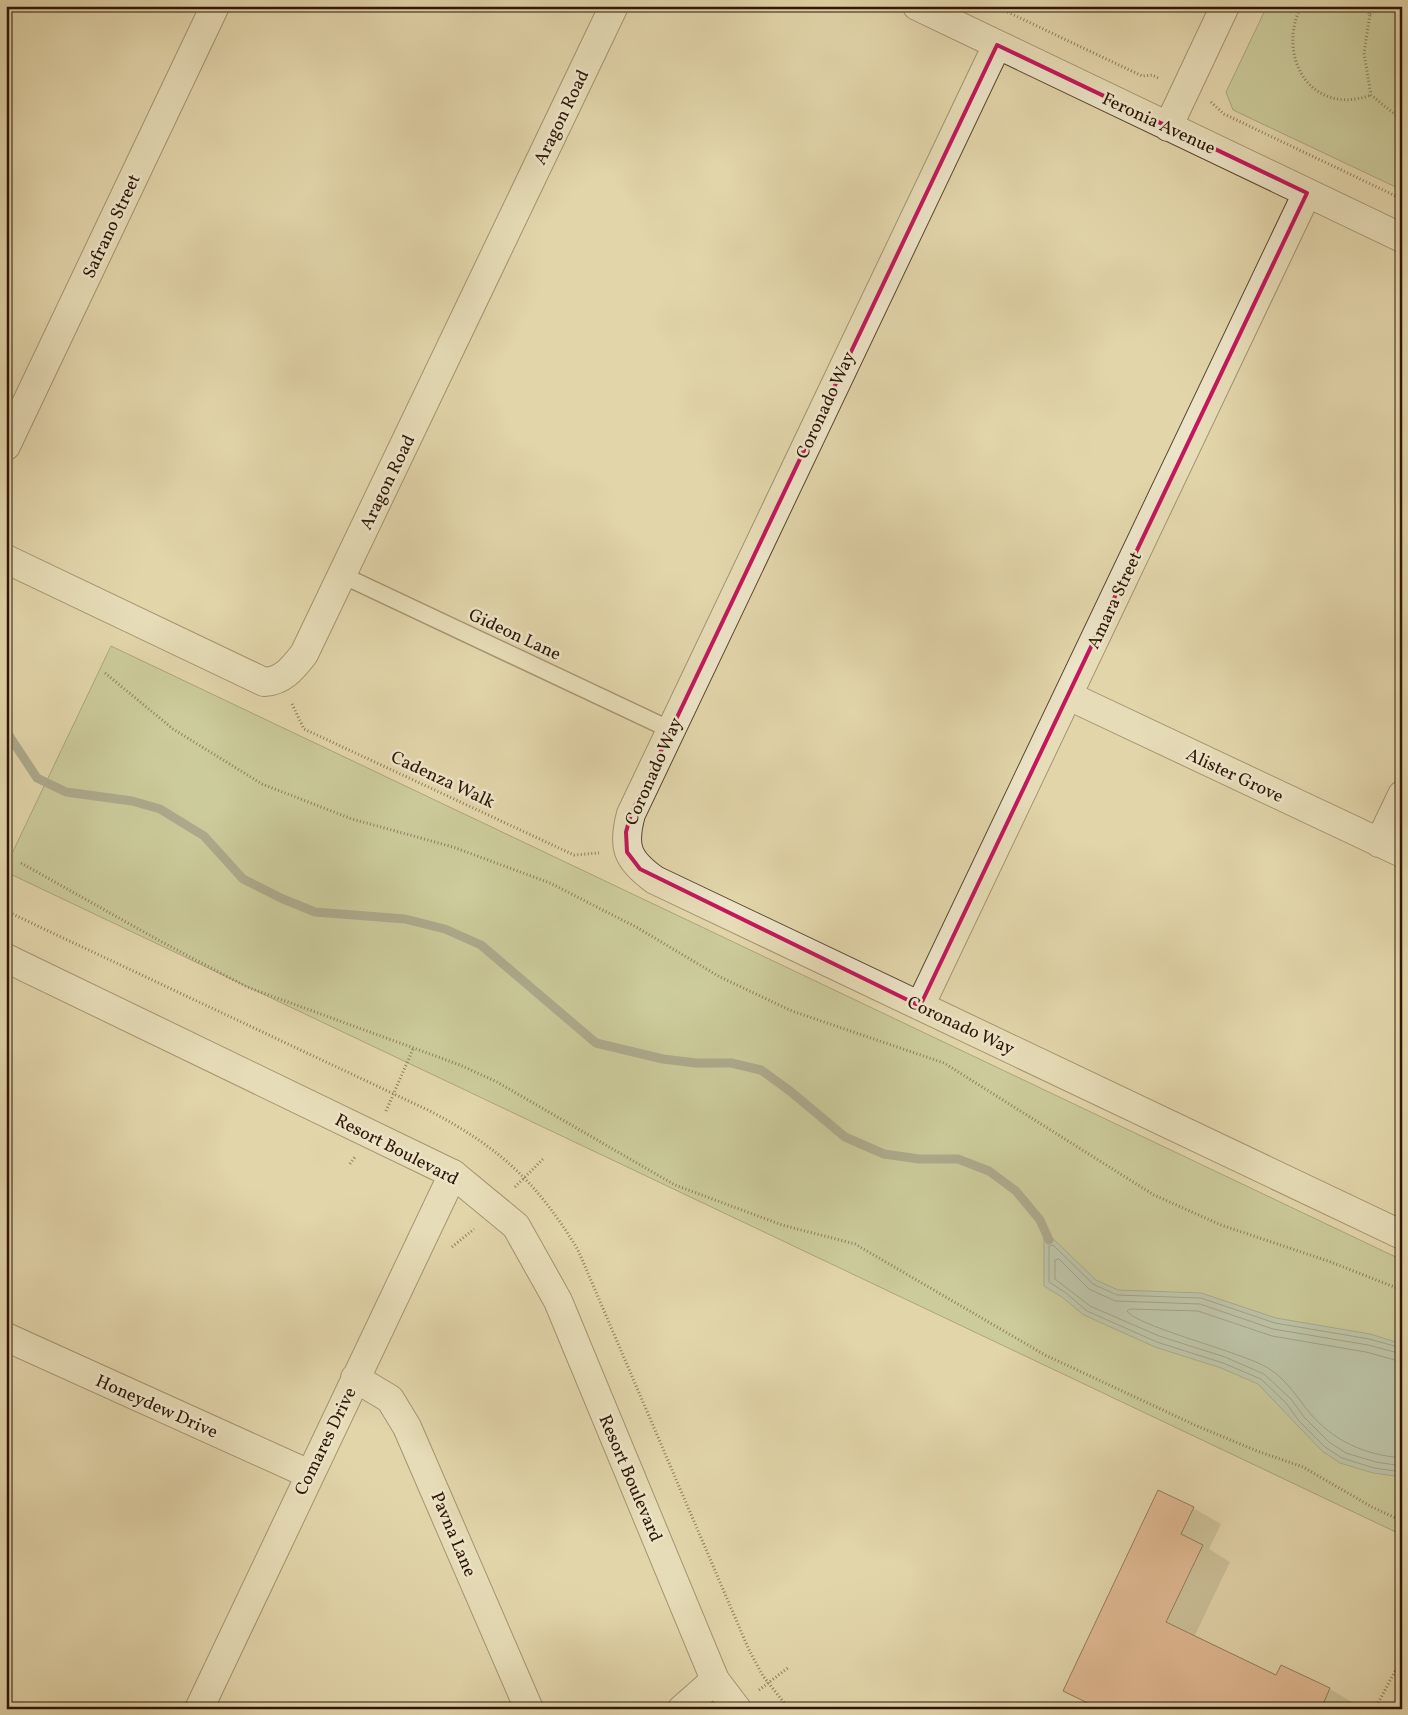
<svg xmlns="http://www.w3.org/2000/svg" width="1408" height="1715" font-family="Vollkorn,serif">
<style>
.green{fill:#b1be8a;stroke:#706a48}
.water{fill:#96b7b0;stroke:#6d776c}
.shadow{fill:#0003}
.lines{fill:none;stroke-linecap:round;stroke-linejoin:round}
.shore{stroke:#62665a;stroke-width:1}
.stream{stroke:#6d776c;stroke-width:9}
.building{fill:#dd9778;stroke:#2f1605}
.service-casing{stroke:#5c462e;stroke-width:19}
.minor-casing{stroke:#5c462e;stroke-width:30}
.tertiary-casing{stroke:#5c462e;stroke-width:30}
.path{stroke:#2f1605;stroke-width:3;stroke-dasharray:1 2.5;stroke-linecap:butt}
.service{stroke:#ece4c8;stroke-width:16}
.minor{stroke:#ece4c8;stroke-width:28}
.tertiary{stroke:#ece4c8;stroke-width:28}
.marked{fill:none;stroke:#c2185b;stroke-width:4;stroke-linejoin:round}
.labels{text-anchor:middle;stroke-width:5;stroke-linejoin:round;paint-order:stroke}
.street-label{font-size:18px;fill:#2f1605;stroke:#ece4c8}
</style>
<rect width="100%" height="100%" fill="#e2d5aa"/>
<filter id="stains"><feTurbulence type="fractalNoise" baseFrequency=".004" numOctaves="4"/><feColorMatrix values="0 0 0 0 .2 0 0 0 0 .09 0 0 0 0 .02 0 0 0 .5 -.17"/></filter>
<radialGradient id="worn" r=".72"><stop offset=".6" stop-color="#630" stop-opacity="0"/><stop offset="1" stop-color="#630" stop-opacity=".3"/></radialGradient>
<!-- green -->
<path class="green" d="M1267 6H1402V190L1233 110 1226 92Z
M111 646 1402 1260V1535L6 872V866Z"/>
<!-- water -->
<path class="water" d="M1044 1230 1096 1280 1118 1290 1201 1293 1276 1318 1370 1334 1402 1344V1477L1373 1473 1340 1463 1322 1451 1258 1384 1221 1368 1155 1347 1084 1315 1062 1297 1044 1286Z"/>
<!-- shadow -->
<path class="shadow" d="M1193 1508 1221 1524 1209 1549 1230 1562 1194 1637 1277 1677 1281 1666 1330 1689 1357 1705 1356 1709H1097L1064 1690Z"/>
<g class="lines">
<!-- shore -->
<path class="shore" d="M1402 1348 1369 1339 1275 1323 1201 1298 1117 1295 1093 1284 1053 1245 1049 1246V1282L1066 1293 1087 1311 1157 1342 1223 1363 1261 1379 1286 1403 1299 1421 1325 1447 1342 1458 1374 1468 1402 1472
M1402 1354 1368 1345 1273 1329 1200 1304 1115 1301 1089 1289 1059 1259 1055 1260V1279L1090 1306 1159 1336 1225 1357 1264 1374 1291 1399 1304 1417 1329 1442 1346 1453 1376 1462 1402 1466
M1402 1362 1366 1352 1272 1336 1198 1311 1130 1309 1127 1311C1138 1327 1242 1352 1268 1368 1285 1378 1297 1397 1309 1412 1333 1441 1365 1455 1402 1458"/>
<!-- stream -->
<path class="stream" d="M6 731 37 778 66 792 132 801 160 809 204 836 243 879 283 899 315 912 405 919 445 929 481 945 596 1043 663 1059 696 1063H731L761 1070 790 1091 845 1137 884 1154 919 1159H958L989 1171 1016 1191 1040 1220 1049 1240"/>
</g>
<!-- building -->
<path class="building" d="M1158 1490 1194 1507 1181 1534 1203 1545 1166 1622 1276 1675 1281 1665 1330 1688 1321 1709H1100L1063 1691Z"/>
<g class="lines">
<defs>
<path id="service" d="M342 575 671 730"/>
<path id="minor" d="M917 6 1402 238
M997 45 631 814C622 847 627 860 655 880L1402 1235
M1168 127 1225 6
M6 446 215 6
M6 559 264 682C283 681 293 668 304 654L614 6
M1069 696 1402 853
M1379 843 1402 795
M920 1006 1307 193
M6 1337 309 1474
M355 1378 390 1399 407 1427 529 1709
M199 1709 453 1174
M682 1709 715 1680"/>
<path id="tertiary" d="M6 958 453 1174 516 1226 558 1301 715 1680 737 1709"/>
</defs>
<!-- service casing -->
<use href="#service" class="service-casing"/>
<!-- minor casing -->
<use href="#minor" class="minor-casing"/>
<!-- tertiary casing -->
<use href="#tertiary" class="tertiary-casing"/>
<!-- path -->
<path class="path" d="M995 6 1142 76 1152 75 1160 79
M1301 6C1276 57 1311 117 1371 95
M1360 6 1370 14 1364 53 1371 95 1398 117
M1370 14 1384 6
M1211 102 1224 114 1402 199
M105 673 173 729 262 784 352 819 453 847 550 883 638 928 720 977 792 1011 944 1063 1154 1195 1221 1225 1328 1261 1402 1290
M292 704 304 729 574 855 599 853
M21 863 160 941 247 987 460 1065 497 1082 675 1185 782 1225 855 1244 1045 1355 1197 1426 1257 1451 1303 1467 1372 1507 1402 1521
M6 911 430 1111C500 1148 537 1182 578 1250L749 1650 763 1676 789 1709
M386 1111 413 1049
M350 1164 355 1157
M515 1187 543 1159
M452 1247 474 1229
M759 1690 789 1667
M1375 1709 1402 1658"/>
<!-- service -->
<use href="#service" class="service"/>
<!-- minor -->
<use href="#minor" class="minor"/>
<!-- tertiary -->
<use href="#tertiary" class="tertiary"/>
</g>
<!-- marked area -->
<path d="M0 0H1408V1715H0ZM997 45 1307 193 920 1006 640 869 627 852 626 832 631 814Z" fill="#e2d5aa" fill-opacity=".55" fill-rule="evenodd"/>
<path class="marked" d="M997 45 1307 193 920 1006 640 869 627 852 626 832 631 814Z"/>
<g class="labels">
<!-- street labels -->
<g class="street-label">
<text transform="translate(561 117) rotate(-64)" y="6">Aragon Road</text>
<text transform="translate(1159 123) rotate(25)" y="6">Feronia Avenue</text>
<text transform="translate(111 226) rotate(-65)" y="6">Safrano Street</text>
<text transform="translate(825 405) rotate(-65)" y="6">Coronado Way</text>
<text transform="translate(387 482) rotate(-64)" y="6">Aragon Road</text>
<text transform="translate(1114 600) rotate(-65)" y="6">Amara Street</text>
<text transform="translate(515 634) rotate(25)" y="6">Gideon Lane</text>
<text transform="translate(653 771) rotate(-66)" y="6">Coronado Way</text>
<text transform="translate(1235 775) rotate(25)" y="6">Alister Grove</text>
<text transform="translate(443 779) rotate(25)" y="6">Cadenza Walk</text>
<text transform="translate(961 1025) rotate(25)" y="6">Coronado Way</text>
<text transform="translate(397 1149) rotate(27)" y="6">Resort Boulevard</text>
<text transform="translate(157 1406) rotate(24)" y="6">Honeydew Drive</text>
<text transform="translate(325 1441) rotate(-64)" y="6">Comares Drive</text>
<text transform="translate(631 1478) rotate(67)" y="6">Resort Boulevard</text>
<text transform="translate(454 1534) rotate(67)" y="6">Pavna Lane</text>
</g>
</g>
<!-- margin -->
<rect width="1408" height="1715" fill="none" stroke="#e2d5aa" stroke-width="25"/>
<rect x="8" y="8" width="1393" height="1700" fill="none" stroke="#2f1605" stroke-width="2.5"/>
<rect x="12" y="12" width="1383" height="1690" fill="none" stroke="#2f1605"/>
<rect width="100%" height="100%" filter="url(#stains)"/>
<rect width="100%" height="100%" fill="url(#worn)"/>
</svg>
